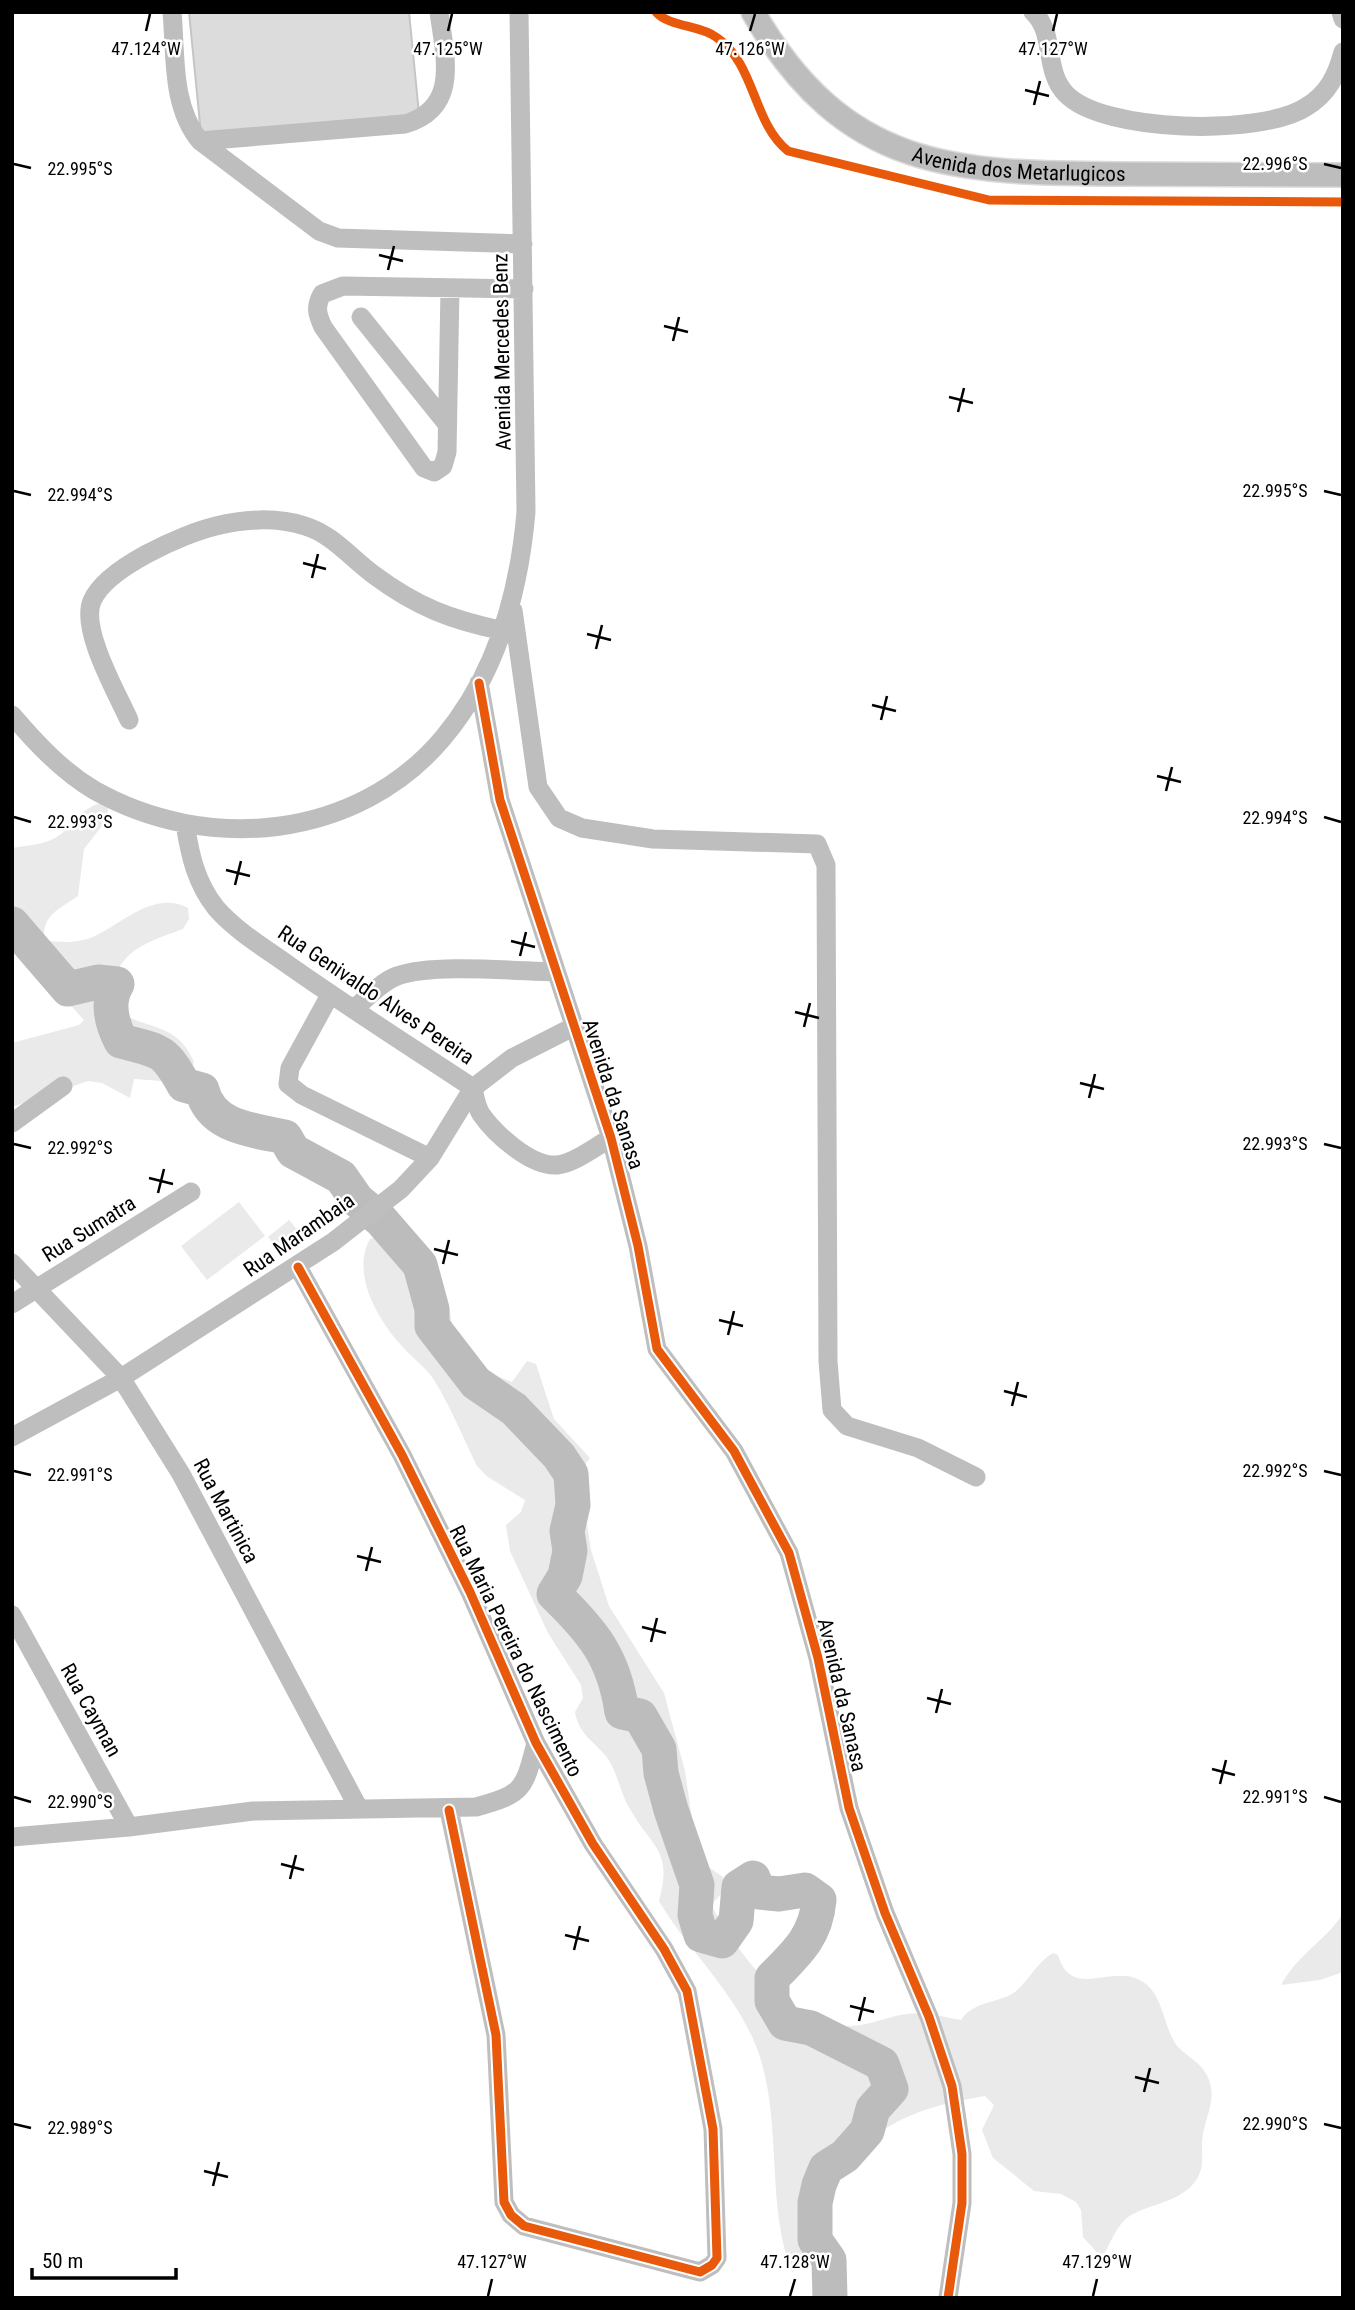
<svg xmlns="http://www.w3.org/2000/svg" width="1355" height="2310" font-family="'Roboto Condensed',sans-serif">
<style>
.green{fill:#eaeaea}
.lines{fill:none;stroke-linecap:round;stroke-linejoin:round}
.river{stroke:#bcbcbc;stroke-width:35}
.building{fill:#dcdcdc;stroke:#c5c5c5;stroke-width:2}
.major-casing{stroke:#dbdbdb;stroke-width:26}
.minor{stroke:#bebebe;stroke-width:19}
.major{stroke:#bdbdbd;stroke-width:23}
.cycleway-casing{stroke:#fff;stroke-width:13}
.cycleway{stroke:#e8590c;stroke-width:9}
.ticks{fill:none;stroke:#000;stroke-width:2.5}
.labels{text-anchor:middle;stroke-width:5;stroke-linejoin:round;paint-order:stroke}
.street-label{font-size:21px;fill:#000;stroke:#fff}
.ticks-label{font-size:18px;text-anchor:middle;fill:#000;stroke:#fff;stroke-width:5;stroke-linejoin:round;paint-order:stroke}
</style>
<rect width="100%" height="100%" fill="#fff"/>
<!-- green -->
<path class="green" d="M101 803 108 807V818L84 849 78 896C61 908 40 916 45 940 60 943 78 943 93 937 122 924 154 890 188 908L189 919 183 929C151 941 118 949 113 988 112 997 113 1007 120 1013 124 1016 131 1018 135 1020 164 1030 181 1032 194 1062L189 1077 176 1082 134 1079 130 1098 102 1083 88 1081 12 1107V1043L79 1025 84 1020 19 948 12 947V848C29 845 47 845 61 834 76 823 81 808 101 803Z
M239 1202 265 1236 207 1280 181 1246Z
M289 1220 299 1232 278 1249 268 1237Z
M393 1233C413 1251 437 1275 447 1301 450 1308 450 1316 452 1323 461 1350 486 1373 512 1382L527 1361 536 1364 554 1419 590 1458 579 1473 591 1550 609 1606 664 1693 685 1771 698 1860 723 1877V1892L711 1905C737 1951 790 2026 849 2026 869 2026 888 2016 907 2014 925 2012 944 2017 961 2020 972 2003 993 2003 1010 1995 1026 1987 1035 1963 1053 1953L1058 1955C1073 2006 1121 1954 1151 1989 1163 2003 1165 2027 1175 2043 1182 2054 1198 2060 1205 2072 1221 2098 1203 2117 1202 2143 1202 2156 1204 2167 1197 2179 1181 2203 1150 2203 1128 2217 1117 2225 1109 2246 1102 2258L1083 2237 1081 2210 1076 2202 1061 2194 1034 2191 993 2158 982 2130 994 2105 985 2096C937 2104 898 2114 861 2147 855 2152 846 2158 842 2165 828 2195 829 2229 820 2260L792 2272C766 2206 782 2127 760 2057 740 1996 690 1954 659 1901 673 1850 652 1848 630 1809 620 1793 617 1769 605 1755 592 1740 579 1734 575 1712L583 1698 581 1685 548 1633 510 1551 506 1525 521 1512 525 1500 488 1477 477 1466C463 1438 451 1407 434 1380 426 1367 411 1357 401 1345 377 1319 351 1273 370 1239Z
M1343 1914V1972L1320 1980 1281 1985C1297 1955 1324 1942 1343 1914Z"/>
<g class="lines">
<!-- river -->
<path class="river" d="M12 924 68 989 98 982 117 984C106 1002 112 1024 121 1041 160 1051 164 1049 184 1085L202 1090C211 1128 254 1130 285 1137L293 1151 341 1177 357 1200 381 1220 420 1265 432 1309V1326L476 1383 514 1409 559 1456 571 1474 573 1505 567 1531 570 1551 565 1576 554 1594C593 1632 614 1657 622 1712L640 1716 659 1749 661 1773 671 1810 697 1885 695 1915 701 1935 722 1941 736 1921 739 1887 753 1878 759 1892 779 1894 805 1890 819 1900C816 1936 797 1953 772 1978V2001L785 2023 811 2028 882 2064 891 2089 873 2109 867 2131 845 2156 826 2168 819 2185 815 2203V2240L829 2260 830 2298"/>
</g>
<!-- building -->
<path class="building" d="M189 12H409L419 114 201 134Z"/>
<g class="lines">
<defs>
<g id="major">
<path id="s1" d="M753 12C845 171 954 173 1120 174 1195 174 1269 174 1343 175"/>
</g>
</defs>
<!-- major casing -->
<use href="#major" class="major-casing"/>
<!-- minor -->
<path class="minor" d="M172 12C176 55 171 106 200 141L405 124C460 108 445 57 439 12
M1033 12C1056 33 1043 70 1066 94 1103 133 1262 136 1306 107 1328 94 1337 75 1343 52
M1341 12 1343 19
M200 141 319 231 338 238 523 244
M450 289 447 452 443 466 434 472 424 468 323 327C317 314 315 307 322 294L343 286 524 289
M361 317 447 424
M513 610 538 787 559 818 582 828 653 839 817 844 826 865 828 1361 832 1410 847 1426 918 1448 976 1477
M479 683 500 800 611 1138 638 1246 657 1349 734 1451 789 1553 818 1658 849 1808 885 1913 929 2017 952 2086 962 2154V2203L948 2298
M12 715C36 743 62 771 94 790 207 854 357 840 443 738 497 674 519 593 526 512L519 12
M129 720C117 693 80 629 92 601 106 568 182 534 216 526 245 519 277 517 305 526 332 534 352 559 374 575 417 607 451 620 504 631
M185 824C190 855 196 883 216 908 235 930 263 947 287 964 348 1007 411 1047 473 1088 475 1098 476 1106 481 1114 495 1134 531 1167 557 1165 575 1163 596 1146 611 1138
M330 995 290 1068 288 1084 302 1095 430 1158
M354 1009C367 998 381 982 397 976 432 963 515 971 555 972
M12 1123 63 1086
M12 1263 121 1378 181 1474 359 1809
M298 1267 402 1455 470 1592 536 1743 593 1844 664 1949 687 1991 713 2129 717 2258 712 2265 700 2272 524 2226 511 2215 504 2202 496 2035 449 1810
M12 1304 191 1192
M12 1437 121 1378 333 1242 401 1189 430 1158 473 1088 512 1058 573 1027
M12 1615 129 1827
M12 1837 129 1827 253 1811 476 1807C524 1794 524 1789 536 1743"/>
<!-- major -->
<use href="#major" class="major"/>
<defs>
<path id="cycleway" d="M656 12C669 27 700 25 716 37 756 64 752 122 788 151L989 200 1343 202
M479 683 500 800 611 1138 638 1246 657 1349 734 1451 789 1553 818 1658 849 1808 885 1913 929 2017 952 2086 962 2154V2203L948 2298
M298 1267 402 1455 470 1592 536 1743 593 1844 664 1949 687 1991 713 2129 717 2258 712 2265 700 2272 524 2226 511 2215 504 2202 496 2035 449 1810"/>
</defs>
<!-- cycleway casing -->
<use href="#cycleway" class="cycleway-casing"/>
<!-- cycleway -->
<use href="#cycleway" class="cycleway"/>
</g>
<!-- ticks -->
<path class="ticks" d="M146 31 150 14M448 31 452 14M750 31 755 14M1053 31 1057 14M1025 90 1049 96M1034 105 1040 81M14 164 31 168M1324 164 1341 168M379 255 403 261M388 270 394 246M664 326 688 332M673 341 679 317M949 397 973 403M958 412 964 388M14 491 31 495M1324 491 1341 495M303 563 326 569M312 578 318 554M587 634 611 640M596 649 602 625M872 705 896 711M881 720 887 696M1157 776 1181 782M1166 791 1172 767M14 817 31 822M1324 817 1341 822M226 870 250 876M235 885 241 861M511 941 535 947M520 956 526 932M795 1012 819 1018M804 1027 810 1003M1080 1083 1104 1089M1089 1098 1095 1074M14 1144 31 1148M1324 1144 1341 1148M149 1178 173 1184M158 1193 164 1169M434 1249 458 1255M443 1264 449 1240M719 1320 743 1326M728 1335 734 1311M1004 1391 1027 1397M1012 1406 1018 1382M14 1471 31 1475M1324 1471 1341 1475M357 1556 381 1562M366 1571 372 1547M642 1627 666 1633M651 1642 657 1618M927 1698 951 1704M936 1713 942 1689M1212 1769 1235 1775M1220 1784 1226 1760M14 1797 31 1802M1324 1797 1341 1802M281 1864 304 1870M290 1879 296 1855M565 1935 589 1941M574 1950 580 1926M850 2006 874 2012M859 2021 865 1997M1135 2077 1159 2083M1144 2092 1150 2068M14 2124 31 2128M1324 2124 1341 2128M204 2171 228 2177M213 2186 219 2162M488 2296 492 2279M790 2296 795 2279M1093 2296 1097 2279"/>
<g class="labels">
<!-- street labels -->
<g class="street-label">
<text dy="7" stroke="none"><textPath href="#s1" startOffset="326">Avenida dos Metarlugicos</textPath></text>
<text transform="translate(502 352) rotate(-91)" y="7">Avenida Mercedes Benz</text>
<text transform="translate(376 995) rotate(34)" y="7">Rua Genivaldo Alves Pereira</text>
<text transform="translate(613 1094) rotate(72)" y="7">Avenida da Sanasa</text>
<text transform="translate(89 1229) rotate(-32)" y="7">Rua Sumatra</text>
<text transform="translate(299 1235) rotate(-35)" y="7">Rua Marambaia</text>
<text transform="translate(226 1511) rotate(62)" y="7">Rua Martinica</text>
<text transform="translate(516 1651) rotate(64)" y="7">Rua Maria Pereira do Nascimento</text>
<text transform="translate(842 1695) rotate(77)" y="7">Avenida da Sanasa</text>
<text transform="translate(91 1710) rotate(61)" y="7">Rua Cayman</text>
</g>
</g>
<g class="ticks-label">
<text x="146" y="55">47.124°W</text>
<text x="448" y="55">47.125°W</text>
<text x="750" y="55">47.126°W</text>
<text x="1053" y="55">47.127°W</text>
<text x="1275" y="170">22.996°S</text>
<text x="80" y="175">22.995°S</text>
<text x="1275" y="497">22.995°S</text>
<text x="80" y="501">22.994°S</text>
<text x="1275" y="824">22.994°S</text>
<text x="80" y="828">22.993°S</text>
<text x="1275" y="1150">22.993°S</text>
<text x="80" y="1154">22.992°S</text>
<text x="1275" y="1477">22.992°S</text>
<text x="80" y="1481">22.991°S</text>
<text x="1275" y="1803">22.991°S</text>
<text x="80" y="1808">22.990°S</text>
<text x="1275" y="2130">22.990°S</text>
<text x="80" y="2134">22.989°S</text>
<text x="492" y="2268">47.127°W</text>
<text x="795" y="2268">47.128°W</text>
<text x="1097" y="2268">47.129°W</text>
</g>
<!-- border -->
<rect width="1355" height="2310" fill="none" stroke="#000000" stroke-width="28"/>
<!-- scale -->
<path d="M32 2268v10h144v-10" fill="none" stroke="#000000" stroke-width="3.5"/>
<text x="42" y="2268" font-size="21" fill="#000000" stroke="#ffffff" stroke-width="5" paint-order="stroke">50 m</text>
</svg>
